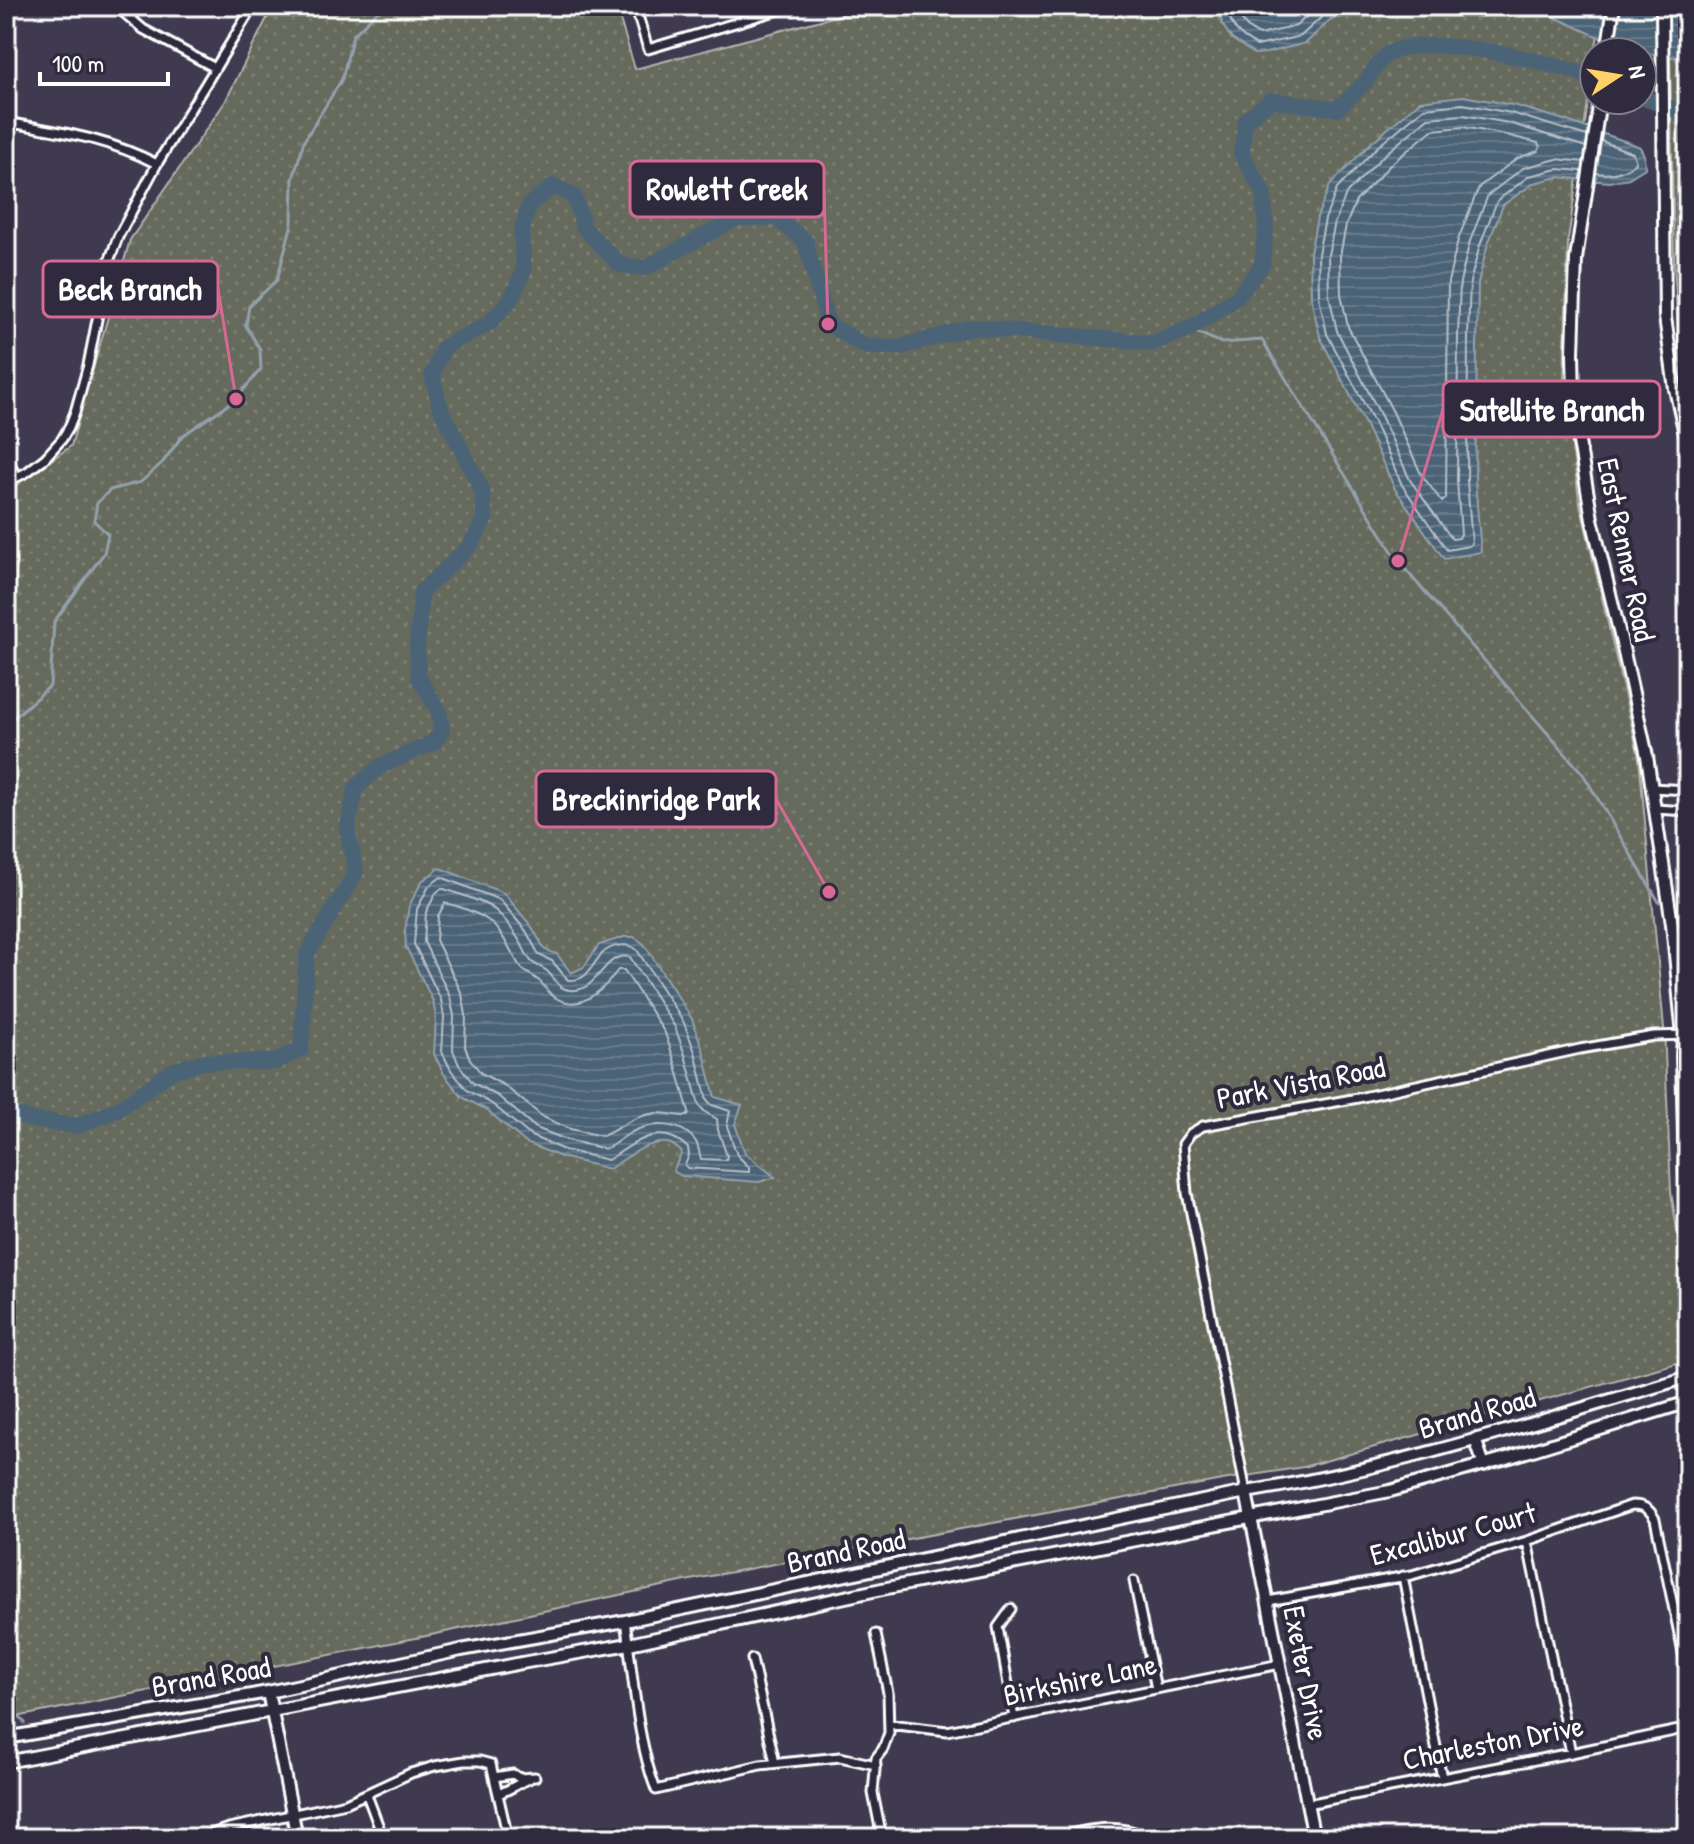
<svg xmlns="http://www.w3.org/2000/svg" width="1694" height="1844" font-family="'Patrick Hand',sans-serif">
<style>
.park{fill:url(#park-dots);stroke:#b2b4ae;stroke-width:2}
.water{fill:url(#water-rules);stroke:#94a1ad;stroke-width:2}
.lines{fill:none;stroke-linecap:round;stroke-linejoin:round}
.shore{stroke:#b7c1c9;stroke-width:2}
.stream{stroke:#94a1ad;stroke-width:3}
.river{stroke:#4c6377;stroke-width:16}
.street-casing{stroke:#fff;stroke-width:13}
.secondary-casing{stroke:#fff;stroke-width:16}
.street{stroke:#2f2a3d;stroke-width:7}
.secondary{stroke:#2f2a3d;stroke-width:10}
.labels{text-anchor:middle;stroke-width:8;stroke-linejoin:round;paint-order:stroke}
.street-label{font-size:30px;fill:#fff;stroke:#2f2a3d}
.leader{fill:none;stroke:#d76994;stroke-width:3}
.callout-dot{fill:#d76994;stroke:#2f2a3d;stroke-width:3}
.callout{fill:#2f2a3d;stroke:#d76994;stroke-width:3}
.callout-label{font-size:32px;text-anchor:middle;font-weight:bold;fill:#fff}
</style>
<defs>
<pattern id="park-dots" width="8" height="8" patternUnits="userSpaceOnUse" patternTransform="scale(2)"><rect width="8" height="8" fill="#656a5c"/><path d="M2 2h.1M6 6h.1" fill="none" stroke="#7c8074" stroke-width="1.8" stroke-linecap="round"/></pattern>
<pattern id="water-rules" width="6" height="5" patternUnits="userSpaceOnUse" patternTransform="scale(2)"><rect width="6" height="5" fill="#4c6377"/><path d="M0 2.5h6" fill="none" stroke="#677a8b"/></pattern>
</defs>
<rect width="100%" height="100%" fill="#403a51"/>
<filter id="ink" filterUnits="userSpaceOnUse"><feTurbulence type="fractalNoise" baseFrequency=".0125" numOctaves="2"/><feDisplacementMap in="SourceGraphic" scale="16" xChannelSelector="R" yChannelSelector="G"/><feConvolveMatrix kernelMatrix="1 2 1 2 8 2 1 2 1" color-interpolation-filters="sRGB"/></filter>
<g filter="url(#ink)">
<!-- park -->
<path class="park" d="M273 6H616L635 69 874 6H1602L1568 240 1564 383 1579 499 1639 757 1664 1028 1671 1192 1688 1297V1360L1303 1467 1222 1480 700 1578 431 1635 6 1719V492L71 446 130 240 225 102Z
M1669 6H1688V410L1680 364 1674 263Z"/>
<!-- water -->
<path class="water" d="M1219 6H1421L1363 13 1331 19 1306 43 1266 53 1254 54 1232 39 1222 24Z
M1520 6H1688V59L1629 51 1533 7Z
M1463 96 1513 105 1561 119 1633 144 1640 147 1644 155 1645 168 1629 178 1609 182 1558 177 1534 183 1503 205 1487 247 1478 283 1475 481 1481 552 1444 559 1395 489 1366 426 1320 337 1311 298 1310 253 1317 217 1330 185 1371 143 1420 101Z
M440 868 504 893 532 927 545 950 557 954 571 973 584 967 599 945 624 937H634L644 944 692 1019 703 1050 715 1097 742 1105 735 1124 745 1153 775 1177 759 1182 682 1176 673 1171 682 1152C678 1149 675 1146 671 1144 651 1137 625 1159 609 1169L561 1157 526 1143 487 1110 462 1097 444 1074 434 1054 436 1017 433 1001 406 947 405 930 409 906 422 881Z"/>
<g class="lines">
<!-- shore -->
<path class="shore" d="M1227 6C1231 28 1237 35 1257 46L1301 36 1327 12 1355 6
M1237 6C1240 21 1246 29 1260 35L1296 26 1318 6
M1463 127 1506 135 1538 143 1540 147 1538 151 1518 158 1480 186 1476 194 1458 240 1448 282 1446 498 1442 502 1421 474 1393 412 1348 327 1341 294 1340 256 1346 225 1356 201 1391 164 1432 130Z
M1584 162 1557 159 1523 168 1488 195 1470 241 1460 282 1458 336 1457 481 1461 534 1459 538 1452 539 1410 480 1382 418 1337 331 1329 295 1328 255 1335 222 1346 194 1383 156 1428 118 1463 115 1509 123 1586 147
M1582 171 1558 169 1529 176 1497 201 1480 245 1470 282 1468 336 1467 481 1472 543 1469 546 1447 550 1402 485 1374 422 1327 334 1319 297 1318 254 1325 219 1337 189 1376 148 1424 108 1463 104 1511 113 1587 136
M1596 173C1611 175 1625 173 1636 162L1633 153 1601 141
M441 877 500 900 526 931 539 955 552 961 568 980C589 981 590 966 602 954 610 945 628 942 637 950L684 1023 695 1052 707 1100 712 1105 730 1111 727 1126 737 1155 749 1167V1172L687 1168 685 1165 689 1155 688 1148C660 1120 634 1144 608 1160L564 1150 531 1136 492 1104 467 1090 451 1070 442 1052 444 1017 441 1000 414 944 417 909 429 886Z
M441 889H444C458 894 485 901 496 911 504 918 513 930 519 940 523 946 526 955 531 961 536 966 542 967 547 971 555 978 557 989 570 990 600 993 602 951 630 957L675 1027 685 1055 699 1105 705 1112 717 1119 718 1130 727 1156 726 1160 701 1159C699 1154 699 1147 696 1142 682 1121 652 1122 632 1132 623 1137 615 1144 606 1149L567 1140 536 1128 498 1096 473 1083 459 1065 453 1050 454 1016 450 997 424 942 426 912 436 893Z
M445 903C455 905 478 913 486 919 501 929 510 950 519 965 524 973 531 974 538 980 545 985 548 994 556 998 581 1013 604 989 618 970H624L665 1033 674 1059 689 1112 688 1116C678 1117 667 1112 656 1113 631 1116 622 1128 602 1136L570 1129 543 1117 505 1086 481 1073 470 1059 465 1047 466 1015 462 994 436 940 438 916Z"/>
<!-- stream -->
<path class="stream" d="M1189 329 1222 343 1262 340 1398 561 1583 774 1659 902
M6 719 10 721 50 686 54 622 104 553 108 534 94 521 97 503 110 490 141 482 163 462 182 436 236 399 261 369 260 349 246 326 249 306 277 280 292 223 293 179 304 141 342 79 353 35 383 6
M6 1703 25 1723"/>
<!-- river -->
<path class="river" d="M1642 97 1688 115
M6 1112 32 1120 77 1126 119 1109 172 1071 202 1062H275L301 1049 307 954 356 872 347 830 356 788 379 767 434 742 442 731 439 711 419 678 417 645 421 592 470 546 485 519 482 490 440 407 432 375 444 347 491 322 511 299 524 270 521 234 529 205 553 186 574 196 584 228 620 265 645 268 737 218H776L805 241 828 324 867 347H901L972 327 1153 343 1189 329 1238 297 1262 265 1266 227 1263 192 1241 153 1246 120 1271 100 1337 109C1346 100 1356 92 1364 83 1372 75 1378 60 1388 54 1427 31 1552 62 1594 78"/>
<defs>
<path id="street" d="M116 6 143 29 215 68
M635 6 648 49 792 6
M6 122C61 132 107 138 157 164
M6 456 17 477
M6 480 17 477 27 472 45 458 62 439 69 427 75 412 88 365 108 264 118 237 157 164 253 6
M1652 788 1688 790
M1655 809 1688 811
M1246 1492 1187 1193 1183 1144 1191 1133 1203 1126 1358 1098 1580 1049 1654 1036 1688 1035
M1527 1541 1571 1753
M1403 1576 1442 1778
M1134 1581 1156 1689
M1268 1601 1412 1575 1527 1541 1632 1505C1643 1505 1649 1508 1655 1519L1688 1677
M1011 1609 998 1627 1014 1718
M625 1621C634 1677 636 1737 656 1790L760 1765 840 1757 876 1765
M876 1634 888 1693 889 1733 883 1749 876 1758 873 1793 882 1838
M752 1659 775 1763
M889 1724 947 1731 1280 1664
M494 1777 513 1774 519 1778 535 1777
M498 1794C510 1790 518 1783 529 1779
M367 1795 383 1838
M1307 1804 1571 1753 1688 1728
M206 1838 211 1834 229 1828 346 1803 411 1773 435 1766 464 1761H480L491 1764 508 1838
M1051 1838C1084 1831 1117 1820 1149 1838"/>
<path id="secondary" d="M1662 6 1665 317 1675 389 1688 447
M1607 52 1614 6
M1600 100 1576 259 1573 353 1574 400 1578 436 1592 519 1621 639 1647 756 1672 924 1683 1036 1682 1056 1685 1170 1688 1200
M1475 1439 1484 1465
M1246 1492 1314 1838
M268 1692 297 1838
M6 1738 268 1692 461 1650 625 1621 1246 1492C1397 1468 1542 1420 1688 1377
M6 1762 527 1662 629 1644 882 1589 1390 1491 1510 1457 1688 1402"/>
</defs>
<!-- street casing -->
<use href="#street" class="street-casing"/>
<!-- secondary casing -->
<use href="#secondary" class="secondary-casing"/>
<!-- street -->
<use href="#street" class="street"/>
<!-- secondary -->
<use href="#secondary" class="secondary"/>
</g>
</g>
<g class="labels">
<!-- street labels -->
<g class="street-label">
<text transform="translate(1626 550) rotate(78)" y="10">East Renner Road</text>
<text transform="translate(1301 1083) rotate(-11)" y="10">Park Vista Road</text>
<text transform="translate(1477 1413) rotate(-16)" y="10">Brand Road</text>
<text transform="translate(1453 1534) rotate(-15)" y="10">Excalibur Court</text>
<text transform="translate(846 1551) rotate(-12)" y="10">Brand Road</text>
<text transform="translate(1306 1673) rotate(79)" y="10">Exeter Drive</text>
<text transform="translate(211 1677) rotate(-10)" y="10">Brand Road</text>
<text transform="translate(1080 1680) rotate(-12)" y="10">Birkshire Lane</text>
<text transform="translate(1493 1743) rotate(-11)" y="10">Charleston Drive</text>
</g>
</g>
<!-- callouts -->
<path class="leader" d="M828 324L824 189M236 399L218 289M1398 561L1443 409M829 892L776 799"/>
<g class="callout-dot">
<circle cx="828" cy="324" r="8"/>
<circle cx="236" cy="399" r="8"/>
<circle cx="1398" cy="561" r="8"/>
<circle cx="829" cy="892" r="8"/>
</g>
<g class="callout">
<rect x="630" y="161" width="194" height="56" rx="8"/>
<rect x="43" y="261" width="175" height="56" rx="8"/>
<rect x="1443" y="381" width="217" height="56" rx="8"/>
<rect x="536" y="771" width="240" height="56" rx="8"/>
</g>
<g class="callout-label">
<text x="727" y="200">Rowlett Creek</text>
<text x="130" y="300">Beck Branch</text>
<text x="1552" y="421">Satellite Branch</text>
<text x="656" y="810">Breckinridge Park</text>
</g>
<!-- margin -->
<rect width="1694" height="1844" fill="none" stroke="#2f2a3d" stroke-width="32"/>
<rect x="16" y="16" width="1662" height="1812" fill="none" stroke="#fff" stroke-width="3" filter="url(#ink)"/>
<!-- north arrow -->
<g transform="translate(1618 76) rotate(78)"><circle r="38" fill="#2f2a3d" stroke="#827f8b" stroke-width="2"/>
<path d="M0-6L14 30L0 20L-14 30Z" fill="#ffd166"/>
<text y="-12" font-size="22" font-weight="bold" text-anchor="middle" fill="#ffffff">N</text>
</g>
<!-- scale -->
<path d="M40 72v12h128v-12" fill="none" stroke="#ffffff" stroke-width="4"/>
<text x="52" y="72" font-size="24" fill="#ffffff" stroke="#2f2a3d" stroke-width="6" paint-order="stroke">100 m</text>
</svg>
